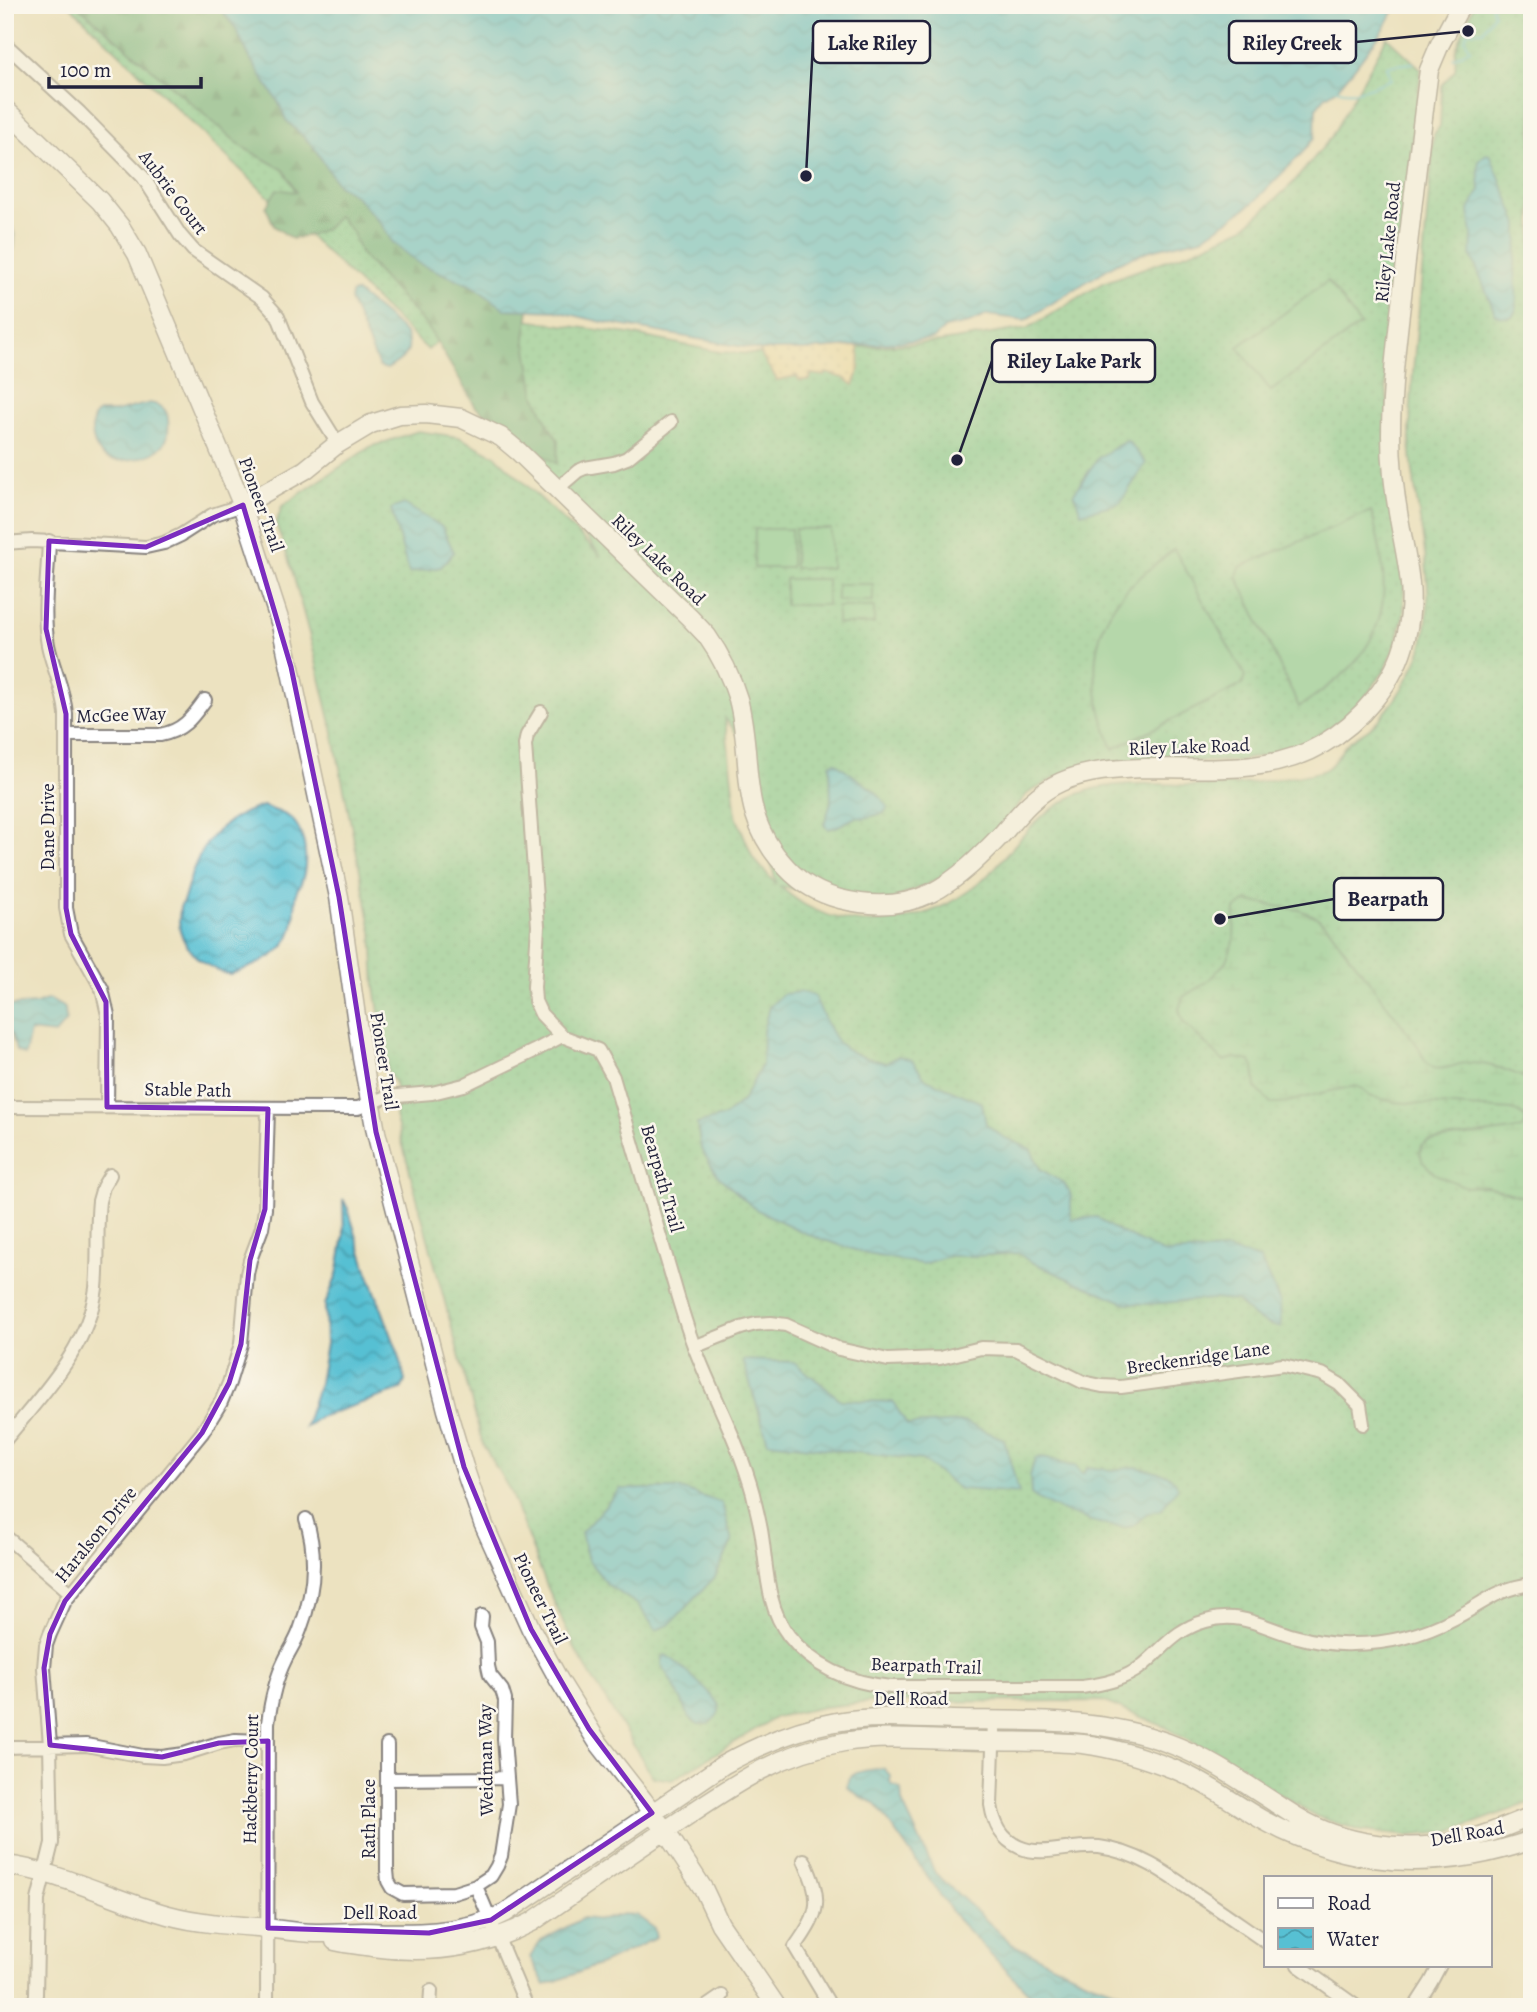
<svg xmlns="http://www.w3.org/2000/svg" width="1537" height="2012" font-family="Alegreya,serif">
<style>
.grass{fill:url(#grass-dots);stroke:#4a7666;stroke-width:2;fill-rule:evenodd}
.forest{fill:url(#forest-firs);stroke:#3f685a;stroke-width:2}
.wetland{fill:url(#wetland-marsh);stroke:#4a7666;stroke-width:2}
.sand{fill:url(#sand-dots);stroke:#887e6c;stroke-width:2}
.pitch{fill:#71ca90;stroke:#4a7666;stroke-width:2}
.water{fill:url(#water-waves);stroke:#3c7187;stroke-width:2}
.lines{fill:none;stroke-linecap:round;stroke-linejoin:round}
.stream{stroke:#57c0d3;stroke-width:2.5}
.street-casing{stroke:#87827e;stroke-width:16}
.secondary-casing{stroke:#87827e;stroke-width:21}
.street{stroke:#fff;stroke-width:12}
.secondary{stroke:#fff;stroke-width:18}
.marked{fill:none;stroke:#7b2cbf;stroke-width:5;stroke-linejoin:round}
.labels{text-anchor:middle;stroke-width:5;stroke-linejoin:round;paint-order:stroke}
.street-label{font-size:19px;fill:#22223b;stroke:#fbf7ec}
.leader{fill:none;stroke:#22223b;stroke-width:2.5}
.callout-dot{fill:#22223b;stroke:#fbf7ec;stroke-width:2.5}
.callout{fill:#fbf7ec;stroke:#22223b;stroke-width:2.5}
.callout-label{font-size:21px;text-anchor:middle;font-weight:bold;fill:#22223b}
</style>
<defs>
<pattern id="grass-dots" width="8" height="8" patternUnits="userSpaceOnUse" patternTransform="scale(1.75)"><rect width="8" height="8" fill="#71ca90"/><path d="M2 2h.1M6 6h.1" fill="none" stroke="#62ad7d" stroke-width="1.8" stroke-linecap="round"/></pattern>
<pattern id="forest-firs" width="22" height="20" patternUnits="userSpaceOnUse" patternTransform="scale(1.75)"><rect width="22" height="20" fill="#5cae7a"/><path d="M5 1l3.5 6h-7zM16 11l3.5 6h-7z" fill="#4c8d65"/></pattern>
<pattern id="wetland-marsh" width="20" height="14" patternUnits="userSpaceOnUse" patternTransform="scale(1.75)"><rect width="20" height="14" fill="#71ca90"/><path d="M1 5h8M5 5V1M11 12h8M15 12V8" fill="none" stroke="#62ad7d"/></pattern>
<pattern id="sand-dots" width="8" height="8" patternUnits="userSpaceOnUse" patternTransform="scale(1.75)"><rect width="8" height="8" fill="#eeda9e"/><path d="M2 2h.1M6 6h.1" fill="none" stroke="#ccbb89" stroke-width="1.8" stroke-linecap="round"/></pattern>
<pattern id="water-waves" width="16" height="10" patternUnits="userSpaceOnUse" patternTransform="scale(1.75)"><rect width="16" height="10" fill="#57c0d3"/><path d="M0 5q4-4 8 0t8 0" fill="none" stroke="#489cac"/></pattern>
</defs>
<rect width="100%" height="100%" fill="#fbf7ec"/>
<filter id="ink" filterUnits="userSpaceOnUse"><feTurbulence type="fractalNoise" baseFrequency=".0143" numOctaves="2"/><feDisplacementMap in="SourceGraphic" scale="14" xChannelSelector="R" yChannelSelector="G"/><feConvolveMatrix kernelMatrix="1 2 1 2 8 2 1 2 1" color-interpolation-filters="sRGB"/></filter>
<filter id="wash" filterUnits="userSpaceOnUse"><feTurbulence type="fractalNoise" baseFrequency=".00686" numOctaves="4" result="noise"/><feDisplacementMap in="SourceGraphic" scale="28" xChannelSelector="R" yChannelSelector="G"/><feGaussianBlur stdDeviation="1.57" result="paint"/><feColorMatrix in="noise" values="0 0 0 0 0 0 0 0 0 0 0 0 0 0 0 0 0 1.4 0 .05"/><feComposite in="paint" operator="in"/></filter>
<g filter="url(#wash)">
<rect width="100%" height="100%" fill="#ece2c0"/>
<!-- grass -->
<path class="grass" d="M69 5H176L489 296 428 350Z
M1474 5H1532V1802L1450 1832 1407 1836 1361 1831 1318 1817 1165 1727 1102 1701 871 1702 824 1707 776 1717 672 1780 653 1777 577 1653 546 1584 509 1489 483 1445 395 1116C397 1099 400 1085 388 1073L375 987 372 932 332 728 313 649 291 567 276 524 282 506 370 447 418 431 459 437 496 456 601 556 461 373 510 318 630 334 720 352 754 354 941 342 1028 328 1105 282 1195 250 1245 227 1293 183 1330 139 1387 37 1421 69 1386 384 1404 580V613L1397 641 1386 668 1363 700 1338 722 1310 740 1274 753 1239 761 1105 762 1069 770 1027 794 968 866 881 905 779 886C787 892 796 900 805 905 866 938 939 921 988 875 1008 856 1023 831 1045 814 1055 807 1067 799 1078 794 1124 775 1183 789 1231 785 1248 784 1265 781 1282 778 1294 776 1316 775 1326 769 1335 764 1339 752 1346 745 1353 737 1364 733 1372 726 1393 708 1418 666 1424 639 1438 571 1411 503 1410 435 1410 392 1415 349 1419 307 1424 249 1429 192 1434 134L1440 126 1442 85 1455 70 1456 49ZM725 718 744 743 776 884 753 858 736 816Z"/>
<!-- forest -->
<path class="forest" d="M77 5H220L222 11 235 27 251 60 279 103 286 120 313 146 338 185 355 195 382 225 393 243 420 264 473 286 505 309 529 310 525 337 535 395 549 426 558 440 557 464 525 445 476 407 427 326 360 253 353 233 338 216 326 229 309 235 292 239 274 226 266 207 277 189 296 192 284 170 242 147Z"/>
<!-- wetland -->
<path class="wetland" d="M1247 901 1299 910 1315 916 1328 927 1418 1046C1422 1054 1425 1065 1434 1068 1445 1071 1457 1063 1467 1063 1491 1063 1510 1071 1532 1081V1197H1523L1487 1186 1466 1187 1435 1174 1423 1162 1420 1153 1422 1145 1428 1141 1522 1129 1526 1123 1525 1116 1512 1110 1394 1102 1369 1096 1363 1089 1356 1086 1326 1092 1280 1104H1272L1256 1088 1254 1067 1250 1061 1235 1058 1223 1061 1183 1022 1179 1009 1183 997 1207 982 1225 963 1234 942 1235 909Z"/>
<!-- sand -->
<path class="sand" d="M858 346C861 359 860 372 854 385L844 378 826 373 825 376 811 374 810 380H799L797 376 777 380C772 370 762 361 760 350H806Z"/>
<!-- pitch -->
<path class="pitch" d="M1328 281 1360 325 1271 391 1238 347Z
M1371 511C1387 568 1395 621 1350 668 1335 683 1316 695 1299 707L1237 576 1240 567Z
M755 529H791V568H754Z
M795 529H831V568H794Z
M1174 549 1245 676 1242 685 1113 749C1091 692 1083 637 1128 588 1142 574 1159 562 1174 549Z
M785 579H827V605H785Z
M837 584H873V601H837Z
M837 607H874V624H837Z"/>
<!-- water -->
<path class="water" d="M220 5H1397L1384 29 1356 66 1337 89 1325 97 1316 108 1315 137 1304 151 1254 202 1232 218 1202 238 1151 250 1117 263 1025 320 987 315 969 323 945 328 933 339 806 350H760L602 322 556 311 505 309 473 286 420 264 393 243 382 225 355 195 338 185 313 146 286 120 279 103 251 60 235 27 222 11Z
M1486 154 1490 155 1492 159 1518 224V241L1515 265 1517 307 1513 316C1506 318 1501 318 1495 313L1471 255 1472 235 1469 210 1480 190 1478 167 1479 160Z
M5 202 15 237 14 249 5 259Z
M354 292 358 293C370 304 396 322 405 334 409 340 410 350 405 355 401 361 393 365 387 369L379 367 350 300 351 294Z
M150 403C160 405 167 408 168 419 169 428 169 439 163 445 153 458 121 464 107 458 92 451 89 428 95 415L99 412H115Z
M1127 440 1146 463 1120 503 1081 513 1074 493 1098 458Z
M404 504 442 527 454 552 441 567 409 573 391 509Z
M835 762 877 793 888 807 884 813 864 818 856 817 836 827 828 829 824 825 831 802 830 764Z
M263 806C271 810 282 812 289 817 308 830 310 873 297 890 295 901 295 920 292 930 283 958 255 964 230 975 207 967 187 956 180 930 178 923 180 914 180 907 186 899 187 886 191 876 204 838 224 818 263 806Z
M802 992 814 996C820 1007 831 1037 840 1044 852 1055 870 1059 886 1063L898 1056 912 1060 926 1079 982 1103 986 1124 1003 1137 1031 1149 1040 1169 1064 1183 1071 1196V1219L1097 1217 1112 1228 1163 1253 1228 1250 1260 1259 1280 1302 1281 1328C1257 1321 1254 1319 1237 1301L1213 1299 1149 1304 1126 1303 1075 1282 1029 1261 1018 1253 976 1256H949L922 1264 867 1254 809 1235 755 1209 718 1176 701 1149 697 1124 725 1116 743 1100 762 1065 763 1031 769 1007 783 994Z
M49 999 65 1008 66 1021 55 1034 30 1031 25 1055 16 1051 12 1035 5 1027V1006L36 1004Z
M343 1199 348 1209 367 1270 399 1355 405 1381 401 1390 319 1417 305 1427 319 1383 326 1344 325 1305 337 1275 344 1236Z
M743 1360 794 1362 841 1400 893 1402 907 1425 964 1422 1004 1439 1019 1493 959 1489 922 1460 768 1442Z
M1043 1457C1056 1459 1063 1466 1076 1466L1081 1473H1084L1088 1467 1111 1470 1136 1467 1168 1475 1176 1482 1177 1488 1161 1510C1156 1511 1150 1511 1146 1514 1140 1518 1137 1526 1129 1527 1109 1530 1046 1507 1031 1494L1030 1476 1035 1458Z
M620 1489H680L722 1503 732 1542 715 1577 669 1625 656 1630 638 1605 608 1585 588 1560 581 1533Z
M666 1655C675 1660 717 1698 719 1706 721 1714 714 1719 708 1724H698L689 1717 683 1703 662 1665 663 1656Z
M883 1768 891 1776 890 1781 892 1785 896 1786 901 1789 902 1802 935 1873 1012 1944 1086 1980 1163 2007H1042L958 1920 875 1803 861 1797 847 1787C848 1769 868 1771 883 1768Z
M623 1914 636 1915 654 1928 656 1938 604 1963 545 1985 530 1957 541 1941 583 1918 602 1920Z"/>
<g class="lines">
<!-- stream -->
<path class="stream" d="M1525 5 1523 8 1532 19
M1453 58 1470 49 1465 39 1468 31H1483L1494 14 1491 5
M1335 88C1352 97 1374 86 1391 79L1387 66 1413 63"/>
</g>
</g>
<g filter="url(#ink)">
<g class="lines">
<defs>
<path id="street" d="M5 44 80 113 143 177 180 235 193 250 262 298 278 316 312 402 338 444
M557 489 578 471 585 468 614 463 627 458 671 422
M49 541C48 574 42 614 48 645 53 669 64 689 66 714V908L71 934 102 989 108 1015 107 1107
M5 543 32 541 146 547 164 543 181 535 212 515 243 505
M541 712 527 735 525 745 538 926 534 987 535 1001 541 1014 562 1036
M66 735H160C183 731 192 718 205 700
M5 1107 358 1108 386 1097 432 1093 464 1085 534 1051 562 1036 598 1050 613 1077C630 1134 647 1192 664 1250 674 1282 682 1315 694 1346 713 1396 739 1442 753 1494 756 1508 760 1522 762 1536 767 1570 767 1608 789 1636 815 1669 851 1683 891 1687H1082C1103 1684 1124 1680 1142 1666 1164 1648 1176 1629 1206 1621 1241 1611 1262 1627 1294 1636 1312 1641 1333 1645 1352 1644 1388 1644 1423 1635 1455 1618 1485 1603 1495 1589 1532 1584
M694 1347 741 1328 756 1324 771 1323 786 1325 839 1349 888 1360 940 1358 981 1348 1016 1349 1083 1382 1102 1386 1121 1387 1283 1365 1322 1374 1339 1384 1360 1405 1363 1424
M5 1440C42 1394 88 1349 96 1288 99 1259 96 1229 99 1201L103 1187 110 1175
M5 1536 71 1593
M482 1616 481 1627 487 1642 488 1666 490 1675 502 1690 505 1700 504 1739 509 1804 501 1856 497 1866 491 1876 476 1886 527 2007
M994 1720 991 1805C994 1824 1001 1839 1019 1847 1042 1858 1073 1844 1099 1847 1138 1852 1168 1874 1199 1896 1222 1911 1244 1927 1266 1942
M387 1745V1870L388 1881 392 1888 403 1894 454 1893 476 1886
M5 1747 86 1745 143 1756 162 1757 184 1754 219 1743 235 1740 268 1741
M388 1779 506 1778
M804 1860C822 1901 821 1910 795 1947L831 2007
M1298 1965 1357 2007
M34 2007 36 1994 38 1900 52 1843 50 1745 44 1668 46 1645 50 1634 65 1601 202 1433 221 1402 229 1383 241 1344 247 1274 250 1260 262 1228 265 1209 268 1109
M267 2007 268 1723C271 1700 275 1680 285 1660 290 1650 296 1641 300 1630 314 1593 318 1556 306 1519
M430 2007 431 1991
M706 2007 722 1996
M1415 2007 1431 1982 1440 1965"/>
<path id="secondary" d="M5 109 100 201 120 226 137 254 240 499 281 625 339 897 362 1058 376 1132 447 1410 464 1467 483 1523 531 1629 559 1680 597 1741 643 1800 674 1844 704 1890 720 1924 777 2007
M243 505 305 470 336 445 371 424 400 415 426 414 461 418 501 437 519 452 690 618 707 636C721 656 731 676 738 699 755 763 735 814 787 868 801 883 820 894 840 899 871 907 902 907 931 893 959 879 982 855 1003 833 1020 813 1036 793 1061 782 1088 770 1116 769 1145 768 1203 768 1269 775 1321 745 1361 722 1396 681 1406 637 1416 595 1408 569 1401 529 1395 498 1391 466 1391 435 1391 383 1398 331 1404 279 1412 209 1420 139 1429 70L1440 44 1461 5
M5 1865C62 1872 113 1900 168 1915 197 1923 228 1925 258 1927 277 1929 297 1933 316 1933 332 1933 348 1932 364 1932 412 1934 461 1935 505 1913L723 1765C759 1745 795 1729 836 1722 874 1715 915 1719 953 1720 1026 1721 1099 1717 1168 1743 1215 1760 1255 1791 1297 1817 1343 1845 1404 1852 1456 1842 1482 1837 1507 1826 1532 1816
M335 1941C347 1944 360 1945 373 1947 429 1955 482 1948 532 1922 577 1891 621 1860 666 1830 725 1791 772 1754 844 1742 886 1735 942 1741 985 1741 1017 1742 1050 1741 1083 1744 1115 1748 1146 1758 1176 1770 1206 1782 1233 1803 1261 1819 1349 1868 1437 1873 1532 1840"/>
</defs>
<!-- street casing -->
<use href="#street" class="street-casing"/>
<!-- secondary casing -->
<use href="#secondary" class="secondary-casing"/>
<!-- street -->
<use href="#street" class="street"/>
<!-- secondary -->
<use href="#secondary" class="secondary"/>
</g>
</g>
<!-- marked area -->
<path d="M0 0H1537V2012H0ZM243 505 291 667 339 897 376 1132 464 1467 531 1629 589 1729 652 1813 491 1920 429 1933 268 1928V1741L219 1743 162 1757 50 1745 44 1668 50 1634 65 1601 202 1433 229 1383 241 1344 250 1260 265 1209 268 1109 107 1107 106 1002 71 934 66 908V714L46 629 49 541 146 547Z" fill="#ece2c0" fill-opacity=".55" fill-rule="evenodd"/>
<path class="marked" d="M243 505 291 667 339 897 376 1132 464 1467 531 1629 589 1729 652 1813 491 1920 429 1933 268 1928V1741L219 1743 162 1757 50 1745 44 1668 50 1634 65 1601 202 1433 229 1383 241 1344 250 1260 265 1209 268 1109 107 1107 106 1002 71 934 66 908V714L46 629 49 541 146 547Z"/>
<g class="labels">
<!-- street labels -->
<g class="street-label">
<text transform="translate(174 192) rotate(53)" y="7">Aubrie Court</text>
<text transform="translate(1387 242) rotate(-84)" y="7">Riley Lake Road</text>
<text transform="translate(262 504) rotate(70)" y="7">Pioneer Trail</text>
<text transform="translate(659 559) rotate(44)" y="7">Riley Lake Road</text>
<text transform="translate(121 714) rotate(-2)" y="7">McGee Way</text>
<text transform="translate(1189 746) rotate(-2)" y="7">Riley Lake Road</text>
<text transform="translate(47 827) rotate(-90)" y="7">Dane Drive</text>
<text transform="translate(385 1061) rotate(81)" y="7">Pioneer Trail</text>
<text transform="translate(188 1089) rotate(1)" y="7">Stable Path</text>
<text transform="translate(663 1178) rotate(74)" y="7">Bearpath Trail</text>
<text transform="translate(1198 1357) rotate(-8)" y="7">Breckenridge Lane</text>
<text transform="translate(95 1534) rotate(-51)" y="7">Haralson Drive</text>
<text transform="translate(541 1598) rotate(64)" y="7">Pioneer Trail</text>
<text transform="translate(926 1665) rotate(2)" y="7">Bearpath Trail</text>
<text x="911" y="1705">Dell Road</text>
<text transform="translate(485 1760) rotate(-91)" y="7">Weidman Way</text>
<text transform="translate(250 1779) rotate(-89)" y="7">Hackberry Court</text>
<text transform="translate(368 1819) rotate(-90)" y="7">Rath Place</text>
<text transform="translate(1467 1833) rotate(-10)" y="7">Dell Road</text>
<text x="380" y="1919">Dell Road</text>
</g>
</g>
<!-- callouts -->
<path class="leader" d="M806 176L813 42M1468 31L1356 42M957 460L992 361M1220 919L1334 899"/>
<g class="callout-dot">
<circle cx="806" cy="176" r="7"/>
<circle cx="1468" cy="31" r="7"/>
<circle cx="957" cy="460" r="7"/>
<circle cx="1220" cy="919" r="7"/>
</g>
<g class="callout">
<rect x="813" y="21" width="117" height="42" rx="7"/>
<rect x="1229" y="21" width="127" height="42" rx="7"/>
<rect x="992" y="340" width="163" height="42" rx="7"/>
<rect x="1334" y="878" width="109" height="42" rx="7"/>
</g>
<g class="callout-label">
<text x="872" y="50">Lake Riley</text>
<text x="1292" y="50">Riley Creek</text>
<text x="1074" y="368">Riley Lake Park</text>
<text x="1388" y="906">Bearpath</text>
</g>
<!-- margin -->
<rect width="1537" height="2012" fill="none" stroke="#fbf7ec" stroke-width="28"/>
<!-- legend -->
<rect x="1264" y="1876" width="228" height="91" fill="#fbf7ec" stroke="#a4a2a5" stroke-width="2"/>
<rect x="1278" y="1898" width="35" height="10" fill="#ffffff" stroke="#a4a2a5" stroke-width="2"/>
<text x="1327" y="1910" font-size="21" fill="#22223b">Road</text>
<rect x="1278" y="1928" width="35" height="21" fill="url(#water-waves)" stroke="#a4a2a5" stroke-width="2"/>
<text x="1327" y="1946" font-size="21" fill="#22223b">Water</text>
<!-- scale -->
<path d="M49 77v10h152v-10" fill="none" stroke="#22223b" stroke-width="3.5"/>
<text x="60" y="77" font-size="21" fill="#22223b" stroke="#fbf7ec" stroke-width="5" paint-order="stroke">100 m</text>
</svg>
